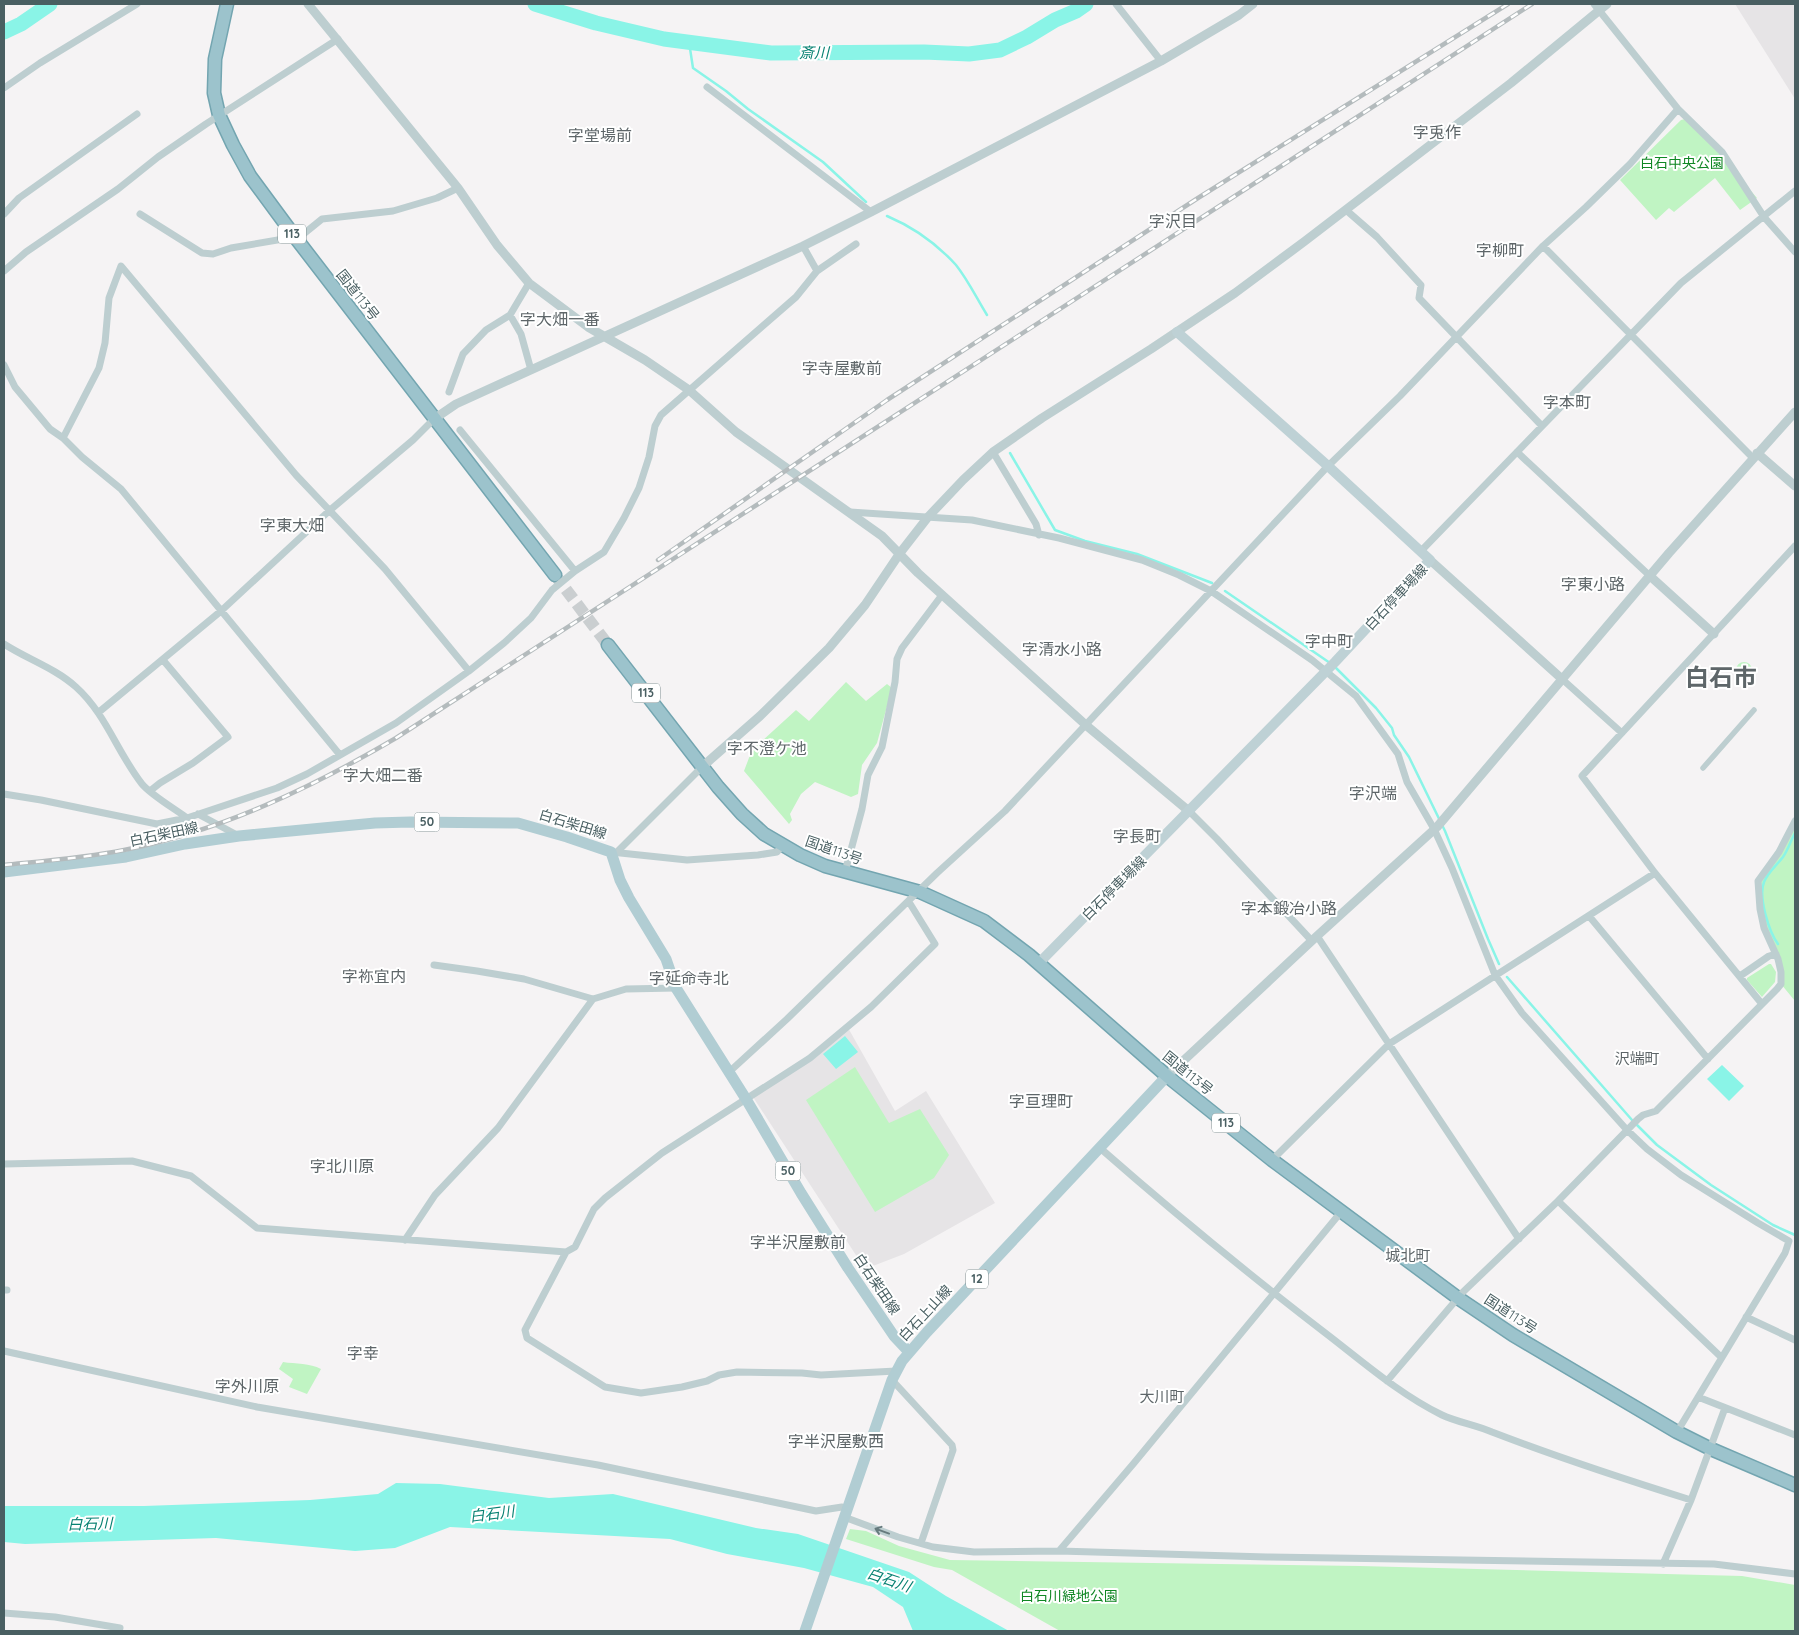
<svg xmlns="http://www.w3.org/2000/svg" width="1799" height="1635" font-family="Quicksand,'Noto Sans JP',sans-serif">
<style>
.education{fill:#e6e4e6}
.green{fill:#c0f4c3}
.water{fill:#8af4e7}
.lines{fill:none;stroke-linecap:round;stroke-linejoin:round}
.stream{stroke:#8af4e7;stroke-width:2.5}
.river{stroke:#8af4e7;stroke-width:15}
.trunk-tunnel{stroke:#caced0;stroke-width:12;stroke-dasharray:12 6;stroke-linecap:butt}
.trunk-casing{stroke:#73a5b0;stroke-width:15}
.pedestrian{stroke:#bdced0;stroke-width:5.5}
.minor{stroke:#bdced0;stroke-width:7}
.tertiary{stroke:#bdced0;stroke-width:9}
.secondary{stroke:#bed1d5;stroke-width:10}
.primary{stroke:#b1cdd3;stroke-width:11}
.trunk{stroke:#9cc3cc;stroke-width:12}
.rail-casing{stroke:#b4bbbd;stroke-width:4.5}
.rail{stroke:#fff;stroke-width:2.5;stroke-dasharray:8;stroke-linecap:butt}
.oneway{stroke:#667b7e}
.labels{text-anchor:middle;stroke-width:4;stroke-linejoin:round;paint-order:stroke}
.shield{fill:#fff;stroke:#808f91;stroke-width:1}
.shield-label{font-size:12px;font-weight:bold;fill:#495f62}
.park-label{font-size:14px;fill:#108724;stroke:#fff}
.street-label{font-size:14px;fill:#495f62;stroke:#fff}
.water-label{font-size:15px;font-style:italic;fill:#078172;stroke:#fff}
.neighbourhood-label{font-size:15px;fill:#5e6669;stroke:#fff}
.quarter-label{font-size:16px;fill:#5e6669;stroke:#fff}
.town-label{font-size:24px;font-weight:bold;fill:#5e6669;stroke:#fff}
</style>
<rect width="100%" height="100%" fill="#f5f3f4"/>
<!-- education -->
<path class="education" d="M1735 4H1795V99Z
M847 1026 895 1111 926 1091 995 1203 904 1254 865 1269 753 1097Z"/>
<!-- green -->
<path class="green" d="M1689 118 1757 198 1740 210 1715 178 1674 212 1669 208 1656 220 1620 180 1681 120Z
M1736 670a8 8 0 1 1 16 0a8 8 0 1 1-16 0Z
M846 682 866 701 887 684 892 688 877 743 862 765 858 794 851 797 815 782 801 794 790 814 792 820 789 824 744 771 752 750 796 710 809 721Z
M1795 821V1001L1781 984V971L1764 928 1760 876Z
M1769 964H1771L1776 972 1775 982 1762 997 1747 980V978Z
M855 1067 889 1123 920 1109 949 1155 934 1178 875 1212 806 1100Z
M283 1362C296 1364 310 1363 321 1369L307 1394 289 1387 293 1379 279 1369Z
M850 1529 866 1531 899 1546 950 1560 1360 1566 1742 1576 1795 1585V1631H1060L952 1570 934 1567 846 1539Z"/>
<!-- water -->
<path class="water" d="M845 1036 858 1052 836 1069 823 1054Z
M1722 1065 1744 1086 1729 1101 1707 1079Z
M396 1483 440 1484 549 1498 613 1494 756 1528 798 1534 909 1572 946 1596 1009 1631H913L903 1607 873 1587 804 1568 727 1554 670 1539 450 1527 395 1548 355 1551 216 1538 25 1544 4 1542V1506H144L310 1500 378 1494Z"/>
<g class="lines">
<!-- stream -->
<path class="stream" d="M689 42 693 68 726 91 748 109 823 162 866 202
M887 216C913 227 937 244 956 265 968 280 977 299 987 315
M1010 453 1055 530 1085 541 1137 554 1212 583
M1225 591 1330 663
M1335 667 1376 708 1392 728 1394 735 1409 757 1445 831 1488 939 1499 964
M1778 944C1769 932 1758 897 1764 882 1768 872 1777 865 1783 857 1788 850 1791 840 1795 833
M1507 977 1632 1120 1657 1145 1711 1185 1773 1225 1795 1235"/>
<!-- river -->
<path class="river" d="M535 4 596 23 664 39 771 53 924 52 969 54 1000 50 1027 37 1055 20 1076 11 1086 4
M4 32 21 24 50 4"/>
<!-- trunk-tunnel -->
<path class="trunk-tunnel" d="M555 575 608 645"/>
<defs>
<path id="trunk" d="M227 4 215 59 214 93 219 115 233 145 250 176 295 237 555 575
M608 645 718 787 742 814 764 834 800 855 825 866 920 892 984 921 1029 955 1167 1076 1272 1160 1458 1298 1513 1335 1677 1432 1711 1449 1795 1485"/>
</defs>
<!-- trunk casing -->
<use href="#trunk" class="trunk-casing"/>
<!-- pedestrian -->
<path class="pedestrian" d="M1703 768 1754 710"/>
<!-- minor -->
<path class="minor" d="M1116 4 1161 61
M1594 4 1678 109 1722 152 1764 217 1795 252
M707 87 871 212
M4 88 40 63 137 4
M1346 210 1377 237 1421 285 1419 298 1542 426
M4 214 19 198 137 114
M140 214 202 253 213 254 231 248 301 236 322 219 393 211 437 198 458 188
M803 246 817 271
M1543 246 1753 458
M4 271 26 252 118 189 158 157 206 124 338 39
M510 315 521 334 531 370
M4 365 15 387 50 429 63 438 82 457 121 489 340 755
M449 392 463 354 486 330 510 315 529 283
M460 430 575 571
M63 438 99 368 105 343 109 298 121 266 296 475 385 569 469 671
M993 452 1036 524 1039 535
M1517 452 1650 576
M850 512 972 520 1059 538 1142 560 1179 575 1211 591 1312 660 1356 696 1398 754 1407 782 1434 829 1452 868 1495 975 1522 1013 1627 1130 1647 1149 1681 1175 1758 1223 1789 1241 1785 1253 1677 1432
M1421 551 1681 283 1795 191
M4 644C27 659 55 668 76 687 106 714 117 752 142 784 151 795 175 809 187 818
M1562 679 1622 733
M99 712 221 611 329 511 413 440 434 419
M150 791 160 783 193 763 228 737 163 660
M4 794 41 800 157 824 187 818 277 788 307 774 396 723 469 671 504 643 531 618 552 590 575 571 604 552 624 518 639 488 649 457 655 426 661 415 796 297 817 271 856 244
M1190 812 1217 839 1312 941
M198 814 237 835
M611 852 687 860 758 855 777 852 782 846
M617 852 702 767
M845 872 862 809 868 775 882 747 895 682 897 659 902 648 942 595
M1589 916 1708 1059
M1317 936 1519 1239
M434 965 477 971 524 979 593 999 626 989 676 988
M1740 976 1769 956 1776 954
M1762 1004 1655 873 1582 776 1795 546
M728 1073 787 1019 937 873 1005 811 1328 466 1400 396 1543 246 1586 207 1630 164 1678 109
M1100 1148C1173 1212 1247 1273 1324 1332 1362 1361 1399 1394 1442 1415 1457 1422 1475 1425 1492 1432 1557 1457 1624 1479 1691 1500
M1272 1160 1389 1044 1655 873
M4 1164 132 1161 191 1176 257 1228 566 1252
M1558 1201 1721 1357
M405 1240 435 1195 498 1128 593 999
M4 1290H7
M1746 1317 1795 1340
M4 1351 257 1407 598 1465 816 1511 842 1507 847 1509
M896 1371 821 1375 802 1373 737 1372 719 1375 707 1381 682 1387 641 1393 605 1387 527 1338 525 1330 566 1252 575 1247 594 1209 605 1198 662 1153 810 1058 871 1007 935 944 909 902
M892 1380 952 1445 953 1450 921 1543
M1387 1381 1463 1292 1558 1201 1638 1119 1643 1115 1656 1111 1777 989 1781 984V972L1778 959 1764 928 1760 909 1758 881 1779 852 1795 821
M1698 1397 1795 1435
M844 1517 898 1537 933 1547 974 1552 1059 1551 1267 1557 1714 1564 1795 1574
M1059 1551 1134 1463 1341 1212
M1663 1564 1691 1500 1725 1408
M4 1613 55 1617 120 1628 119 1631"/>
<!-- tertiary -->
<path class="tertiary" d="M308 4 458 188 497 245 529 283 588 327 645 360 689 390 736 432 882 536 918 573 1087 726 1190 812
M434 419 456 404 803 246 871 212 1161 61 1239 15 1253 4
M1757 453 1795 486
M1430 560 1562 679
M1650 576 1714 634
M702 767 760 716 829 648 865 605 900 553 928 517 963 480 993 452 1042 418 1151 349 1235 293 1305 241 1511 83 1607 4
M1167 1076 1317 936 1437 827 1669 553 1795 412"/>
<!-- secondary -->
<path class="secondary" d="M1039 963 1335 662 1430 560 1328 466 1177 332"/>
<!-- primary -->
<path class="primary" d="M4 872 126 857 185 844 239 836 375 823 410 822 518 823 567 837 611 852 620 880 629 898 666 959 676 988 746 1099 801 1193 848 1268 894 1336 909 1352
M805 1631 892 1380 902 1361 927 1332 1167 1076"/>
<!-- trunk -->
<use href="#trunk" class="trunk"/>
<defs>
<path id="rail" d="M658 560 887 400 1198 198 1508 4
M4 865C44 861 84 858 124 850 221 831 311 788 396 738L1532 4"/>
</defs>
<!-- rail casing -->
<use href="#rail" class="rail-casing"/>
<!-- rail -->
<use href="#rail" class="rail"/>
</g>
<!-- one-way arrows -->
<defs><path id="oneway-shaft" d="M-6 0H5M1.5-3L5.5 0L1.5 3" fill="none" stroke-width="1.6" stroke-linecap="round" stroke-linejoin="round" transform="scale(1.25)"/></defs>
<use class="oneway" href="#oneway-shaft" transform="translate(882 1531) rotate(-160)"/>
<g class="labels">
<!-- shield labels -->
<g class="shield">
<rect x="278" y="224.5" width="28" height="19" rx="4"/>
<rect x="632" y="683.5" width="28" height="19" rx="4"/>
<rect x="414.5" y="812.5" width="25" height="19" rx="4"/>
<rect x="1212" y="1113.5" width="28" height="19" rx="4"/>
<rect x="775.5" y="1161.5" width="25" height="19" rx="4"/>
<rect x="966" y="1269.5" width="22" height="19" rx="4"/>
</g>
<g class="shield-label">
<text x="292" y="238">113</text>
<text x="646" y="697">113</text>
<text x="427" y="826">50</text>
<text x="1226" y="1127">113</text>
<text x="788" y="1175">50</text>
<text x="977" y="1283">12</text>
</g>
<!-- park labels -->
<g class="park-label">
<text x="1682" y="168">白石中央公園</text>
<text x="1069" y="1601">白石川緑地公園</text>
</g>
<!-- street labels -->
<g class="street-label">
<text transform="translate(358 295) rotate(52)" y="5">国道113号</text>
<text transform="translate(1396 597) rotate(-47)" y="5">白石停車場線</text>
<text transform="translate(573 824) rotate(17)" y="5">白石柴田線</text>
<text transform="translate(164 834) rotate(-12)" y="5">白石柴田線</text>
<text transform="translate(834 850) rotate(19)" y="5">国道113号</text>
<text transform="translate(1114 888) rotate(-45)" y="5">白石停車場線</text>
<text transform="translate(1188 1073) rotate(39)" y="5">国道113号</text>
<text transform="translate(877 1284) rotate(56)" y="5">白石柴田線</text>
<text transform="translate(925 1313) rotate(-47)" y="5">白石上山線</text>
<text transform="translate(1511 1314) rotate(33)" y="5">国道113号</text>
</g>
<!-- water labels -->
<g class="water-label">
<text x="814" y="58">斎川</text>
<text transform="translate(492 1514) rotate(-7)" y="5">白石川</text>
<text transform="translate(90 1524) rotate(-1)" y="5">白石川</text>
<text transform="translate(889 1580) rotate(19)" y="5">白石川</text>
</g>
<!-- neighbourhood labels -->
<g class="neighbourhood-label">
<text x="1637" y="1064">沢端町</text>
<text x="1408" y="1261">城北町</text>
<text x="1162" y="1402">大川町</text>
</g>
<!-- quarter labels -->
<g class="quarter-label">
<text x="1437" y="138">字兎作</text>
<text x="600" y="141">字堂場前</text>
<text x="1173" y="227">字沢目</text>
<text x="1500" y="256">字柳町</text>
<text x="560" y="325">字大畑一番</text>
<text x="842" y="374">字寺屋敷前</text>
<text x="1567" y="408">字本町</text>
<text x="292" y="531">字東大畑</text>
<text x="1593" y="590">字東小路</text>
<text x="1329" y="647">字中町</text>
<text x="1062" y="655">字清水小路</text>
<text x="767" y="754">字不澄ケ池</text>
<text x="383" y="781">字大畑二番</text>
<text x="1373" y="799">字沢端</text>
<text x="1137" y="842">字長町</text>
<text x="1289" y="914">字本鍛冶小路</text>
<text x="374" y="982">字祢宜内</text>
<text x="689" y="984">字延命寺北</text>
<text x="1041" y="1107">字亘理町</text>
<text x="342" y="1172">字北川原</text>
<text x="798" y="1248">字半沢屋敷前</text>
<text x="363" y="1359">字幸</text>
<text x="247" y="1392">字外川原</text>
<text x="836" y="1447">字半沢屋敷西</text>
</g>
<!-- town labels -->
<g class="town-label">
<text x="1721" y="686">白石市</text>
</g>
</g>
<!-- border -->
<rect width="1799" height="1635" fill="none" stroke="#495f62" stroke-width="10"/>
</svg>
